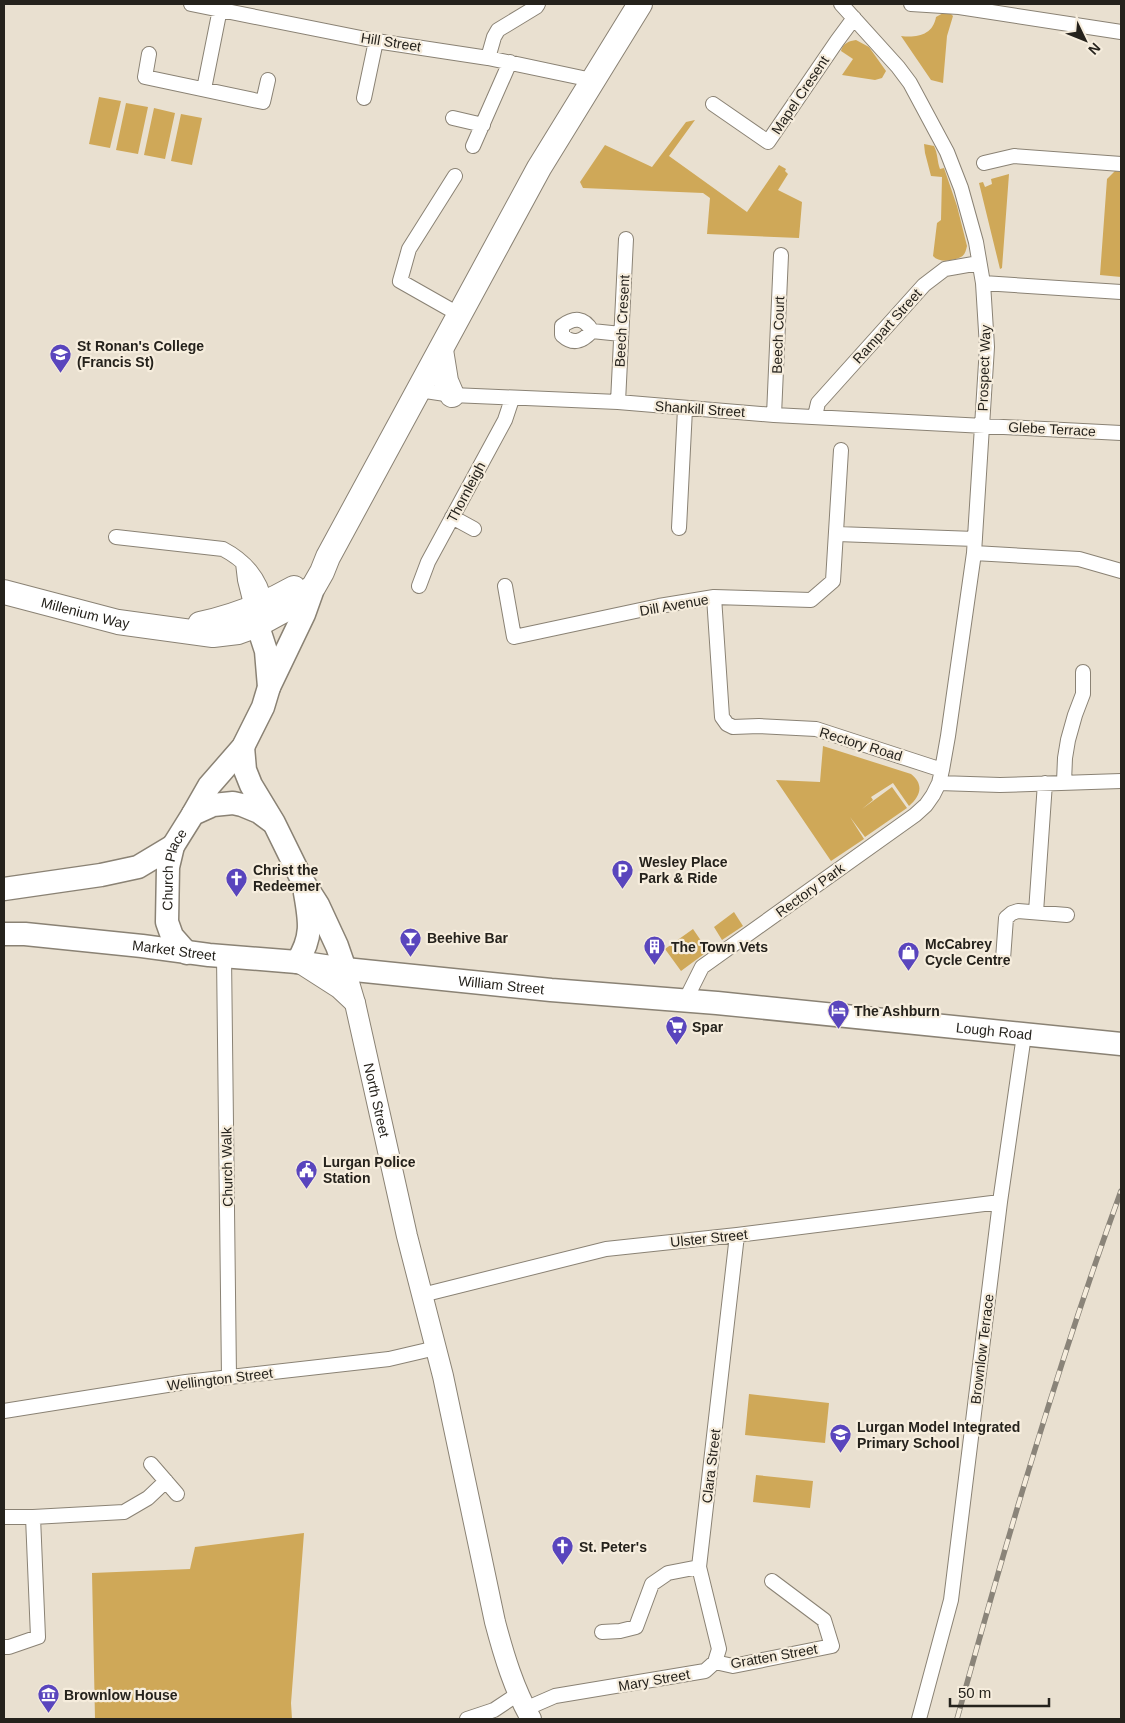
<svg xmlns="http://www.w3.org/2000/svg" width="1125" height="1723" font-family="Arial,sans-serif">
<style>
.green{fill:#cfa858}
.lines{fill:none;stroke-linecap:round;stroke-linejoin:round}
.minor-casing{stroke:#8a8274;stroke-width:16}
.secondary-casing{stroke:#8a8274;stroke-width:22}
.primary-casing{stroke:#8a8274;stroke-width:25}
.trunk-casing{stroke:#8a8274;stroke-width:26}
.minor{stroke:#fff;stroke-width:14}
.secondary{stroke:#fff;stroke-width:20}
.primary{stroke:#fff;stroke-width:22}
.trunk{stroke:#fff;stroke-width:24}
.rail-casing{stroke:#8a8479;stroke-width:5.5}
.rail{stroke:#f6eddd;stroke-width:4;stroke-dasharray:11;stroke-linecap:butt}
.labels{text-anchor:middle;stroke-width:4.5;stroke-linejoin:round;paint-order:stroke}
.street-label{font-size:14px;fill:#25221c;stroke:#f6eddd}
.poi-label{font-size:14px;font-weight:bold;fill:#25221c;stroke:#f6eddd;text-anchor:start}
</style>
<rect width="100%" height="100%" fill="#e9e0d0"/>
<!-- green -->
<path class="green" d="M945 12H949L953 16 947 36 943 83 931 80 901 36C917 38 933 35 936 17Z
M856 40 869 47 886 71 882 78 875 80 842 75 853 59 841 51C843 43 849 41 856 40Z
M99 97 121 101 110 148 89 144Z
M126 103 148 107 138 154 116 150Z
M154 108 175 113 165 159 144 155Z
M181 114 202 118 192 165 171 161Z
M695 120 669 156 747 212 779 165 786 169 785 171 788 174 778 190 802 202 799 238 707 234 710 198 703 193 583 188 580 182 605 145 652 167 686 122Z
M924 144 934 146C938 154 937 161 940 169L944 168 957 206 967 246C966 250 965 255 961 257 953 261 939 263 933 256L937 223 941 220 942 177 931 176 925 153Z
M1115 171 1121 172V277L1100 275 1107 179Z
M1009 174 1002 268 1000 269 979 183 983 182 985 187 992 184 991 179Z
M823 746 911 774C924 784 921 796 909 806L893 783 871 797 873 800 862 809 892 787 907 808 865 837 850 817 864 839 831 861 776 780 820 782Z
M734 912 743 926 722 940 714 927Z
M693 929 708 951 681 971 665 949Z
M749 1394 829 1403 825 1443 745 1435Z
M756 1475 813 1481 810 1508 753 1502Z
M304 1533 291 1703 292 1719H95L92 1573 190 1569 195 1547Z"/>
<g class="lines">
<defs>
<path id="minor" d="M191 4 376 41 488 58 592 80
M911 4 959 7 1121 32
M149 54 145 77 263 102 268 80
M488 58 494 37 498 30 536 7 538 4
M204 89 220 9
M364 98 376 41
M713 104 768 142 837 41 854 18
M453 118 483 125
M473 146 510 62
M984 163 1014 156 1121 164
M455 176 409 249 400 281 460 315
M983 283 1121 292
M592 331C584 317 574 317 562 326V335C573 345 582 342 592 331L621 334
M419 390 452 395 618 402 774 415 1121 433
M618 402 626 239
M774 415 781 255
M815 416 818 403 924 285 945 269 979 263
M452 517 474 529
M679 528 685 409
M837 534 975 539
M116 537 223 549C244 560 261 578 265 603
M974 553 1079 559 1121 571
M243 563 245 580 252 608
M419 586 428 562 505 420 512 399
M505 586 514 637 659 606 714 597 811 600 833 581 841 450
M714 597 722 717 727 724 733 727 759 726 816 729 942 770
M1064 782 1065 758 1068 740 1075 715 1083 694V672
M939 783 1000 785 1121 781
M1036 912 1045 783
M224 956 229 1377
M1003 959 1006 918 1012 913 1018 911 1067 915
M685 1001 702 967 915 815 926 805 933 795 939 783 942 770 948 736 974 553 987 347 983 283 976 242 961 188 947 152 910 83 898 67 841 4
M422 1295 606 1249 737 1235 1000 1202
M4 1411 186 1382 389 1359 436 1348
M151 1464 177 1494
M4 1517H33L124 1512 148 1498 166 1481
M602 1632 620 1631 636 1627 652 1584 668 1573 699 1567
M4 1647H9L38 1637 33 1517
M715 1662 733 1666 832 1646 824 1620 772 1581
M525 1709 555 1696 705 1671 715 1662 719 1649 699 1567 737 1235
M467 1719 494 1710 518 1694
M919 1719 951 1600 1000 1202 1024 1035"/>
<g id="secondary">
<path d="M300 963 339 988 355 1003"/>
<path id="s1" d="M345 969 355 1003 407 1236 443 1376 495 1622C504 1656 514 1689 531 1719"/>
</g>
<g id="primary">
<path d="M269 687 304 614 314 586"/>
<path d="M243 747 245 770 251 785 274 823 302 880 318 905 337 946 345 969"/>
<path d="M193 814 209 786 243 747 263 707 269 687 266 651 252 608"/>
<path d="M4 889 101 875 138 867 173 846"/>
<path id="s2" d="M4 934H25L142 946 209 955 297 962 345 969 551 990 717 1003 1121 1044"/>
<path id="s3" d="M187 953 172 936 167 922 168 867 173 846 193 814 213 805 233 803 242 805 259 812 271 821"/>
<path d="M297 962C313 937 310 921 305 893"/>
</g>
<g id="trunk">
<path d="M441 350 446 381 452 395"/>
<path id="s4" d="M4 592 118 622 213 635 238 632 257 625 290 607 314 586 322 572 328 557 539 168 640 4"/>
<path d="M200 624C233 617 264 605 294 588"/>
</g>
</defs>
<!-- minor casing -->
<use href="#minor" class="minor-casing"/>
<!-- secondary casing -->
<use href="#secondary" class="secondary-casing"/>
<!-- primary casing -->
<use href="#primary" class="primary-casing"/>
<!-- trunk casing -->
<use href="#trunk" class="trunk-casing"/>
<!-- minor -->
<use href="#minor" class="minor"/>
<!-- secondary -->
<use href="#secondary" class="secondary"/>
<!-- primary -->
<use href="#primary" class="primary"/>
<!-- trunk -->
<use href="#trunk" class="trunk"/>
<defs>
<path id="rail" d="M957 1719C1006 1542 1058 1364 1121 1191"/>
</defs>
<!-- rail casing -->
<use href="#rail" class="rail-casing"/>
<!-- rail -->
<use href="#rail" class="rail"/>
</g>
<!-- icons -->
<defs>
<symbol id="school-pin" viewBox="-11 -11 22 30"><path d="M0 17L-7.5 6A9.5 9.5 0 1 1 7.5 6Z" fill="#5945bd" stroke="#f6eddd"/><path d="M0-5L7-2L0 1L-7-2ZM-4 1L0 2.5L4 1V4Q0 6-4 4Z" fill="#fff"/></symbol>
<symbol id="parking-pin" viewBox="-11 -11 22 30"><path d="M0 17L-7.5 6A9.5 9.5 0 1 1 7.5 6Z" fill="#5945bd" stroke="#f6eddd"/><path d="M-3.5-5.5H1a3.5 3.5 0 0 1 0 7H-1V5.5H-3.5ZM-1-3.4V-.6H.8a1.4 1.4 0 0 0 0-2.8Z" fill="#fff"/></symbol>
<symbol id="church-pin" viewBox="-11 -11 22 30"><path d="M0 17L-7.5 6A9.5 9.5 0 1 1 7.5 6Z" fill="#5945bd" stroke="#f6eddd"/><path d="M-1.2-6h2.4v3.5h3.3v2.4h-3.3V6h-2.4V-.1h-3.3v-2.4h3.3Z" fill="#fff"/></symbol>
<symbol id="bar-pin" viewBox="-11 -11 22 30"><path d="M0 17L-7.5 6A9.5 9.5 0 1 1 7.5 6Z" fill="#5945bd" stroke="#f6eddd"/><path d="M-6-5H6L.8 .8V4.5H3.5V6h-7V4.5H-.8V.8Z" fill="#fff"/></symbol>
<symbol id="building-pin" viewBox="-11 -11 22 30"><path d="M0 17L-7.5 6A9.5 9.5 0 1 1 7.5 6Z" fill="#5945bd" stroke="#f6eddd"/><path d="M-4-6H4V6H1V3H-1V6H-4ZM-2.5-4.3h1.7v1.8h-1.7ZM.8-4.3h1.7v1.8H.8ZM-2.5-1h1.7V.8h-1.7ZM.8-1h1.7V.8H.8Z" fill="#fff"/></symbol>
<symbol id="shop-pin" viewBox="-11 -11 22 30"><path d="M0 17L-7.5 6A9.5 9.5 0 1 1 7.5 6Z" fill="#5945bd" stroke="#f6eddd"/><path d="M-5-2.5h2.3a2.7 3.5 0 0 1 5.4 0H5L5.5 6h-11ZM-1.5-2.5h3a1.5 2.3 0 0 0-3 0Z" fill="#fff"/></symbol>
<symbol id="hotel-pin" viewBox="-11 -11 22 30"><path d="M0 17L-7.5 6A9.5 9.5 0 1 1 7.5 6Z" fill="#5945bd" stroke="#f6eddd"/><path d="M-6-4.5h1.5V1H6V5H4.5V3h-9V5H-6ZM-4 0a1.8 1.8 0 1 1 3.6 0ZM.5 0V-2.5h3Q6-2.5 6 0Z" fill="#fff"/></symbol>
<symbol id="supermarket-pin" viewBox="-11 -11 22 30"><path d="M0 17L-7.5 6A9.5 9.5 0 1 1 7.5 6Z" fill="#5945bd" stroke="#f6eddd"/><path d="M-6-5.5h2.5l.6 2H6L4.5 2H-2.5L-4.4-4H-6ZM-1.5 3.2a1.3 1.3 0 1 0 .1 0ZM3 3.2a1.3 1.3 0 1 0 .1 0Z" fill="#fff"/></symbol>
<symbol id="civic-pin" viewBox="-11 -11 22 30"><path d="M0 17L-7.5 6A9.5 9.5 0 1 1 7.5 6Z" fill="#5945bd" stroke="#f6eddd"/><path d="M-.6-6.5H3V-4.5H.6V-3L4-1V1h2V6H-6V1h2V-1L-.6-3ZM-1.2 2.5V6h2.4V2.5Z" fill="#fff"/></symbol>
<symbol id="museum-pin" viewBox="-11 -11 22 30"><path d="M0 17L-7.5 6A9.5 9.5 0 1 1 7.5 6Z" fill="#5945bd" stroke="#f6eddd"/><path d="M0-6L6-3V-2H-6V-3ZM-5-1h2V3h-2ZM-1-1h2V3h-2ZM3-1h2V3H3ZM-6 4H6V6H-6Z" fill="#fff"/></symbol>
</defs>
<g fill-rule="evenodd">
<use href="#school-pin" x="48" y="342" width="25" height="34"/>
<use href="#parking-pin" x="610" y="858" width="25" height="34"/>
<use href="#church-pin" x="224" y="866" width="25" height="34"/>
<use href="#bar-pin" x="398" y="926" width="25" height="34"/>
<use href="#building-pin" x="642" y="934" width="25" height="34"/>
<use href="#shop-pin" x="896" y="940" width="25" height="34"/>
<use href="#hotel-pin" x="826" y="998" width="25" height="34"/>
<use href="#supermarket-pin" x="664" y="1014" width="25" height="34"/>
<use href="#civic-pin" x="294" y="1158" width="25" height="34"/>
<use href="#school-pin" x="828" y="1422" width="25" height="34"/>
<use href="#church-pin" x="550" y="1534" width="25" height="34"/>
<use href="#museum-pin" x="36" y="1682" width="25" height="34"/>
</g>
<g class="labels">
<!-- street labels -->
<g class="street-label">
<text transform="translate(391 42) rotate(9)" y="5">Hill Street</text>
<text transform="translate(800 95) rotate(-56)" y="5">Mapel Cresent</text>
<text transform="translate(622 321) rotate(-87)" y="5">Beech Cresent</text>
<text transform="translate(887 326) rotate(-48)" y="5">Rampart Street</text>
<text transform="translate(778 335) rotate(-88)" y="5">Beech Court</text>
<text transform="translate(984 368) rotate(-88)" y="5">Prospect Way</text>
<text transform="translate(700 409) rotate(4)" y="5">Shankill Street</text>
<text transform="translate(1052 429) rotate(3)" y="5">Glebe Terrace</text>
<text transform="translate(466 492) rotate(-62)" y="5">Thornleigh</text>
<text transform="translate(674 605) rotate(-10)" y="5">Dill Avenue</text>
<text dy="5" stroke="none"><textPath href="#s4" startOffset="84">Millenium Way</textPath></text>
<text transform="translate(861 744) rotate(17)" y="5">Rectory Road</text>
<text dy="5" stroke="none"><textPath href="#s3" startOffset="91">Church Place</textPath></text>
<text transform="translate(810 890) rotate(-36)" y="5">Rectory Park</text>
<text dy="5" stroke="none"><textPath href="#s2" startOffset="171">Market Street</textPath></text>
<text dy="5" stroke="none"><textPath href="#s2" startOffset="500">William Street</textPath></text>
<text dy="5" stroke="none"><textPath href="#s2" startOffset="995">Lough Road</textPath></text>
<text dy="5" stroke="none"><textPath href="#s1" startOffset="135">North Street</textPath></text>
<text transform="translate(227 1167) rotate(-91)" y="5">Church Walk</text>
<text transform="translate(709 1238) rotate(-6)" y="5">Ulster Street</text>
<text transform="translate(982 1349) rotate(-83)" y="5">Brownlow Terrace</text>
<text transform="translate(220 1379) rotate(-7)" y="5">Wellington Street</text>
<text transform="translate(711 1466) rotate(-83)" y="5">Clara Street</text>
<text transform="translate(774 1656) rotate(-10)" y="5">Gratten Street</text>
<text transform="translate(654 1680) rotate(-10)" y="5">Mary Street</text>
</g>
<!-- poi labels -->
<g class="poi-label">
<text x="77" y="351">St Ronan's College<tspan x="77" dy="16">(Francis St)</tspan></text>
<text x="639" y="867">Wesley Place<tspan x="639" dy="16">Park &amp; Ride</tspan></text>
<text x="253" y="875">Christ the<tspan x="253" dy="16">Redeemer</tspan></text>
<text x="427" y="943">Beehive Bar</text>
<text x="925" y="949">McCabrey<tspan x="925" dy="16">Cycle Centre</tspan></text>
<text x="671" y="952">The Town Vets</text>
<text x="854" y="1016">The Ashburn</text>
<text x="692" y="1032">Spar</text>
<text x="323" y="1167">Lurgan Police<tspan x="323" dy="16">Station</tspan></text>
<text x="857" y="1432">Lurgan Model Integrated<tspan x="857" dy="16">Primary School</tspan></text>
<text x="579" y="1552">St. Peter's</text>
<text x="64" y="1700">Brownlow House</text>
</g>
</g>
<!-- border -->
<rect width="1125" height="1723" fill="none" stroke="#25221c" stroke-width="10"/>
<!-- north arrow -->
<g transform="translate(1085 40) rotate(133)" stroke="#f6eddd" stroke-width="4" paint-order="stroke">
<path d="M0-4L9 19L0 12L-9 19Z" fill="#25221c"/>
<text y="-8" font-size="14" font-weight="bold" text-anchor="middle" fill="#25221c">N</text>
</g>
<!-- scale -->
<path d="M950 1698v8h99v-8" fill="none" stroke="#25221c" stroke-width="2.5"/>
<text x="958" y="1698" font-size="15" fill="#25221c" stroke="#f6eddd" stroke-width="4" paint-order="stroke">50 m</text>
</svg>
